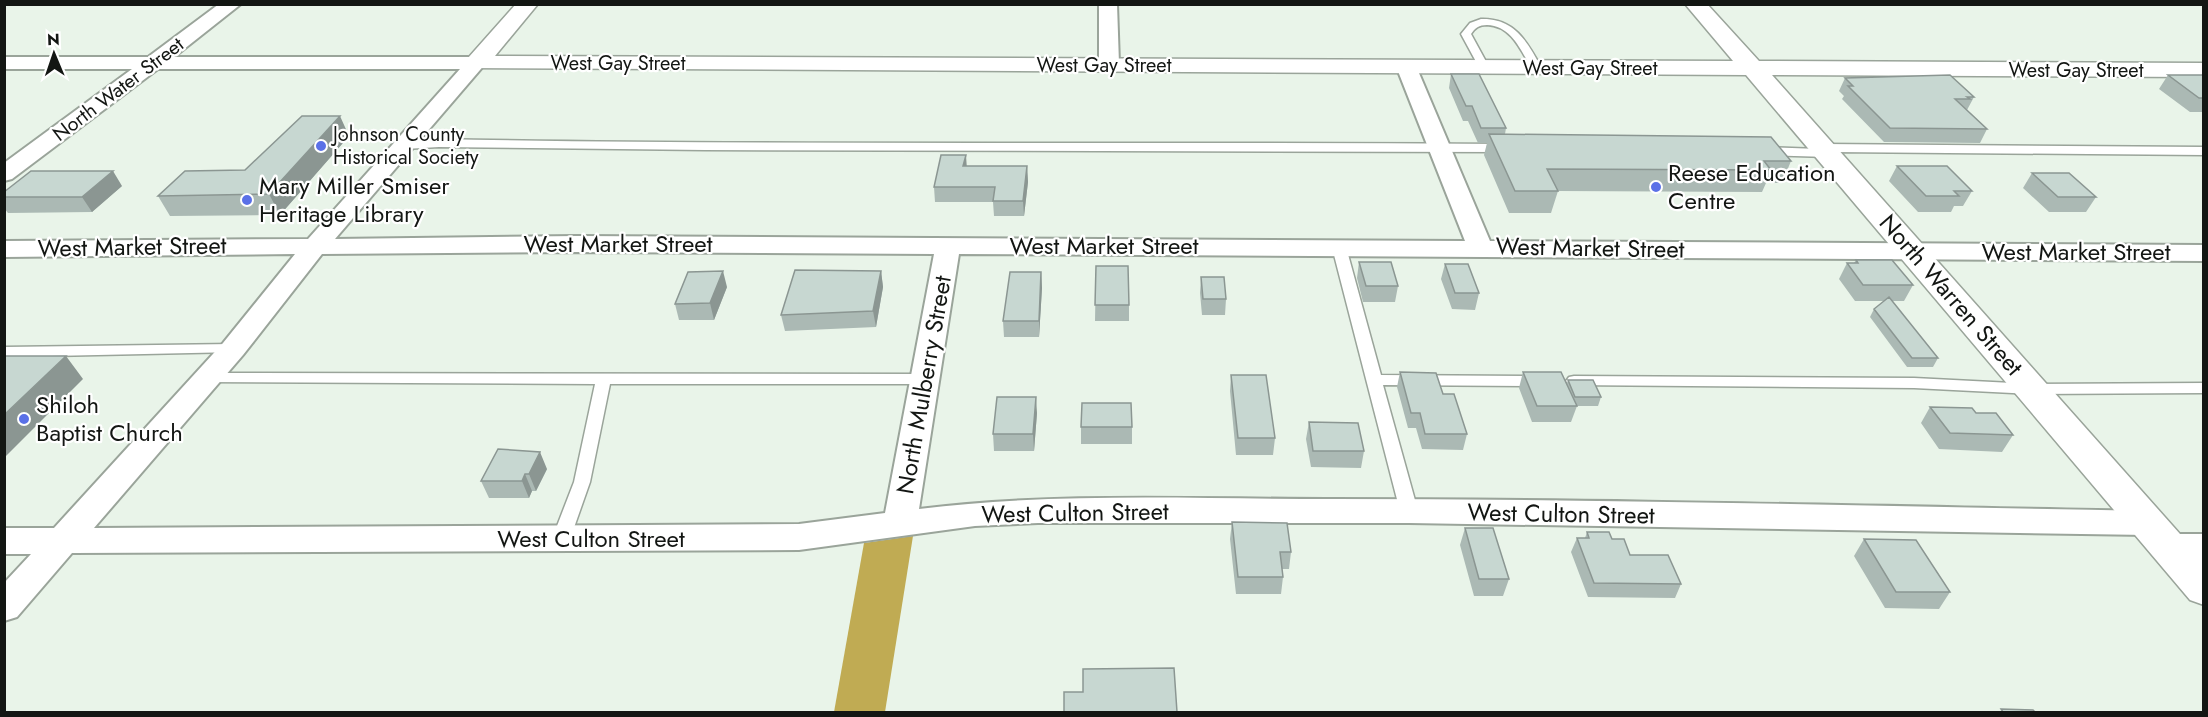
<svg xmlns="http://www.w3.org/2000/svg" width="2208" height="717" font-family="Jost,sans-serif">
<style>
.forest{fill:#c0ab53}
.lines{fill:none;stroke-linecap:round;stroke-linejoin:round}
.lane-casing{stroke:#9aa49a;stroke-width:3}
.street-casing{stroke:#9aa49a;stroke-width:4}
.secondary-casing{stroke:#9aa49a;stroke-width:3}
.lane{fill:#fff;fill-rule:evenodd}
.street{fill:#fff;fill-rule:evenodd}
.secondary{fill:#fff;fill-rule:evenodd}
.wall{fill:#abb9b4}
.shaded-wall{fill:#8b9692}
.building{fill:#c7d7d1;stroke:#8b9692;stroke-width:1.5}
.poi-dot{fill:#5a70e7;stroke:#fff;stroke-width:2}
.labels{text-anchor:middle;stroke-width:4.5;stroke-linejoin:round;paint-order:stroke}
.far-street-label{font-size:20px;fill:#131613;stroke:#fff}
.far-poi-label{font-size:20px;fill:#131613;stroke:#fff;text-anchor:start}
.poi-label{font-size:24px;fill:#131613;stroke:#fff;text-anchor:start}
.street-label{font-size:24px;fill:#131613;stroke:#fff}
</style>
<rect width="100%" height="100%" fill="#e9f4e9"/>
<!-- forest -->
<path class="forest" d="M913 536 885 712H834L864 543Z"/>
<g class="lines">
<defs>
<path id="lane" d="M1481 19C1514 18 1527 41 1541 67L1540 69H1532C1521 51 1512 26 1487 25 1479 25 1475 28 1471 34L1489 67 1480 69 1461 34 1470 23Z
M439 139C794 146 1150 141 1505 144L1511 148 1505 152 705 150 439 147 405 149 399 145 405 141Z
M1824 144 2204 147V155L1833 152 1832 156 1828 157 1763 155 1757 151 1763 147 1819 149 1820 145Z
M1339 243 1346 247 1381 375 1541 376 1549 381 1541 386 1383 385 1418 511 1415 516H1403L1400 511 1332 247Z
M233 344 238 346 240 349 238 352 4 357 5 347Z
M207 373 927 374 935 379 927 384H610L590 482 570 539 567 544 561 546 555 544 552 539 574 482 595 384 202 382 199 378Z
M1574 376 1914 378 2032 384 2204 383V393L2032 394 1914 388 1569 385 1566 381 1569 377Z"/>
<path id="street" d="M219 4H241L174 57H476L483 59 486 63 335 239 577 236 1465 241 1396 66 1399 62H1413L1416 66 1490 241 2204 245V261L959 254 919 509C1055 492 1195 499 1332 499 1604 499 1875 506 2147 511L2159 514 2164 523 2159 532 2147 535 1409 523H1038L975 526 799 550 72 553 17 617 4 621V583L31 554H4V528H54L223 343 295 254 4 257V241L308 239 460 69H158L12 179 4 181V163L132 69H4V57H148ZM577 252 934 254 885 513 799 524 94 528 243 355 322 254Z
M1099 4H1117L1119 64 1116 68H1102L1099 64Z
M2168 534H2204V560H2168L2156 556 2151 547 2156 538Z"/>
<path id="secondary" d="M516 4H538L495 56 1733 61 1685 4H1707L1759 61 2204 63V77L1772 75 2204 561V605L2190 600 1746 75 468 68 464 63 468 58Z"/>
</defs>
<!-- lane casing -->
<use href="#lane" class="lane-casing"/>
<!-- street casing -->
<use href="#street" class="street-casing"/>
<!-- secondary casing -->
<use href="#secondary" class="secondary-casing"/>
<!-- lane -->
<use href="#lane" class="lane"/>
<!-- street -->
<use href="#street" class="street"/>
<!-- secondary -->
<use href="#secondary" class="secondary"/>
</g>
<!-- wall -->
<path class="wall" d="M1451 74 1506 128 1505 134 1791 161 1782 183H1766L1762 192 1558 191 1551 213H1509L1484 155 1487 143H1478L1468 121H1463L1449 88Z
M2168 75H2204V112H2190L2159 89Z
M1845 78 1974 97 1967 110 1987 129 1980 143 1884 142 1842 99 1844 96 1839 91Z
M349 136 280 215 170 216 158 196 245 170Z
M966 155V166H1027L1028 182 1024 216H994L993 202H935L934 187Z
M1897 166 1972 191 1963 206H1954L1951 212H1918L1889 181Z
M2032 173 2096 197 2086 212H2049L2023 188Z
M122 186 92 212 8 213 4 208V192Z
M1856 260 1913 285 1904 301H1892L1938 358 1933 367H1907L1870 317 1874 309 1885 301H1855L1839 279 1847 263H1854Z
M1359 262 1398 286 1395 302H1363L1357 278Z
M1445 264 1479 293 1475 310 1452 309 1441 279Z
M1096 266 1129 305V321H1095Z
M881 271 883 287 876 327 785 331 781 315Z
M1041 272 1042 288 1039 337H1004L1003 321Z
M1201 277 1226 299 1225 315H1202L1200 293Z
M727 287 714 320H679L675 304Z
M1400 372 1443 394 1467 434 1463 450 1422 449 1416 428H1408L1397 387Z
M1523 372 1567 383 1568 380 1601 397 1598 406H1577L1571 422H1532L1519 388Z
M1231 375 1275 438 1273 455H1236L1230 391Z
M1930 407 1976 413 2013 435 2002 452 1939 449 1921 423Z
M1037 413 1034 451H994L993 434Z
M1309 422 1364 451 1361 468 1311 467 1306 439Z
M1081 427H1132V444H1081Z
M547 469 536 491H532L529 498H489L481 481Z
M1232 522 1291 552 1289 569H1282L1283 577 1281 594H1236L1230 539Z
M1465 528 1509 579 1503 596H1474L1460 545Z
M1587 532 1612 539 1630 555 1681 584 1675 598 1588 597 1571 552 1577 538H1585Z
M1864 539 1950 592 1939 609 1885 608 1854 556Z"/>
<!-- shaded-wall -->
<path class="shaded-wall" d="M340 116 349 136 280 215 269 194Z
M966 155 967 170 963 166Z
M1027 166 1028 182 1024 216 1023 201Z
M113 171 122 186 92 212 82 197Z
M723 271 727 287 714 320 710 303Z
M881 271 883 287 876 327 873 311Z
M1041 272 1042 288 1039 337V321Z
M66 356 83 379 4 458V415Z
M1036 397 1037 413 1034 451 1033 434Z
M540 452 547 469 536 491 529 474Z
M525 474 532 491 529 498 522 481Z"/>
<!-- building -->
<path class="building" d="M1451 74H1479L1506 128H1481L1472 106H1466Z
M1950 75 1974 97H1967L1970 99H1955L1987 129 1890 128 1848 86H1853L1845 78Z
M2168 75H2204V98H2199Z
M302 116H340L269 194 158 196 185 171 245 170Z
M1489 134 1771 137 1791 161H1764L1771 170 1547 169 1558 191H1515Z
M941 155H966L963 166H1027L1023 201H993L995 187H934Z
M1897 166H1947L1972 191H1954L1959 196H1926Z
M31 171H113L82 197H4V192Z
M2032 173H2069L2096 197H2058Z
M1856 260H1892L1913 285H1863L1847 263H1858Z
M1359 262H1391L1398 286H1366Z
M1445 264H1468L1479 293H1455Z
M1096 266H1128L1129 305H1095Z
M795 270 881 271 873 311 781 315Z
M723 271 710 303 675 304 688 272Z
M1010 272H1041L1039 321H1003Z
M1201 277H1224L1226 299H1203Z
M1889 297 1938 358H1912L1874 309Z
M4 356H66L4 415Z
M1400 372 1436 373 1443 394H1454L1467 434H1425L1420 413H1411Z
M1523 372H1561L1577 406H1537Z
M1231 375H1266L1275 438H1238Z
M1568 380H1593L1601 397H1575Z
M997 397H1036L1033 434H993Z
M1082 403H1131L1132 427H1081Z
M1930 407 1972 408 1976 413H1996L2013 435 1950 433Z
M1309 422 1358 423 1364 451H1313Z
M498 449 540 452 529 474H525L522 481H481Z
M1232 522 1287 523 1291 552H1280L1283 577H1238Z
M1465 528H1493L1509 579H1479Z
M1587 532H1609L1612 539H1624L1630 555H1668L1681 584 1594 583 1577 538H1589Z
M1864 539 1916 540 1950 592H1896Z
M1174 668 1177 712H1064V692H1083V669Z
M2001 709 2033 710 2035 712H2003Z"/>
<!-- markers -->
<g class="poi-dot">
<circle cx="321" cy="146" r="6"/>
<circle cx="1656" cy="187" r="6"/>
<circle cx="247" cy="200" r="6"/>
<circle cx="24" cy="419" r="6"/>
</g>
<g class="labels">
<!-- far-street labels -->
<g class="far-street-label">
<text x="618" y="70">West Gay Street</text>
<text x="1104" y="72">West Gay Street</text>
<text x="1590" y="75">West Gay Street</text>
<text x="2076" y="77">West Gay Street</text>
<text transform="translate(118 89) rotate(-37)" y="7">North Water Street</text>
</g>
<!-- far-poi labels -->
<g class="far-poi-label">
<text x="333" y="141">Johnson County<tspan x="333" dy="23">Historical Society</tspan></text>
</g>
<!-- poi labels -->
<g class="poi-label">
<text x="1668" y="181">Reese Education<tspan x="1668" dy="28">Centre</tspan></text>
<text x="259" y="194">Mary Miller Smiser<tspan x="259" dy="28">Heritage Library</tspan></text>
<text x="36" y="413">Shiloh<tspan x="36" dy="28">Baptist Church</tspan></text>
</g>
<!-- street labels -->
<g class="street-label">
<text x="618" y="252">West Market Street</text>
<text x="1104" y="254">West Market Street</text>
<text transform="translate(132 247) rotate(-1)" y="8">West Market Street</text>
<text transform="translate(1590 248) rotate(1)" y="8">West Market Street</text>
<text x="2076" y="260">West Market Street</text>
<text transform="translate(1951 295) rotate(49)" y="8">North Warren Street</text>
<text transform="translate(924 385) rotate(-80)" y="8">North Mulberry Street</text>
<text transform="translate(1075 513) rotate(-1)" y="8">West Culton Street</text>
<text transform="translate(1561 514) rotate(1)" y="8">West Culton Street</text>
<text x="591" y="547">West Culton Street</text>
</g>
</g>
<!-- border -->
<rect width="2208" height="717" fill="none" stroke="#131613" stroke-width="12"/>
<!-- north arrow -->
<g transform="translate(54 54) rotate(358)" stroke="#ffffff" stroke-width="4.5" paint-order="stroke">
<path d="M0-4.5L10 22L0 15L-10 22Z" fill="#131613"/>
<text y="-9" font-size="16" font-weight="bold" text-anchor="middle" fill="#131613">N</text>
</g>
</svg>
